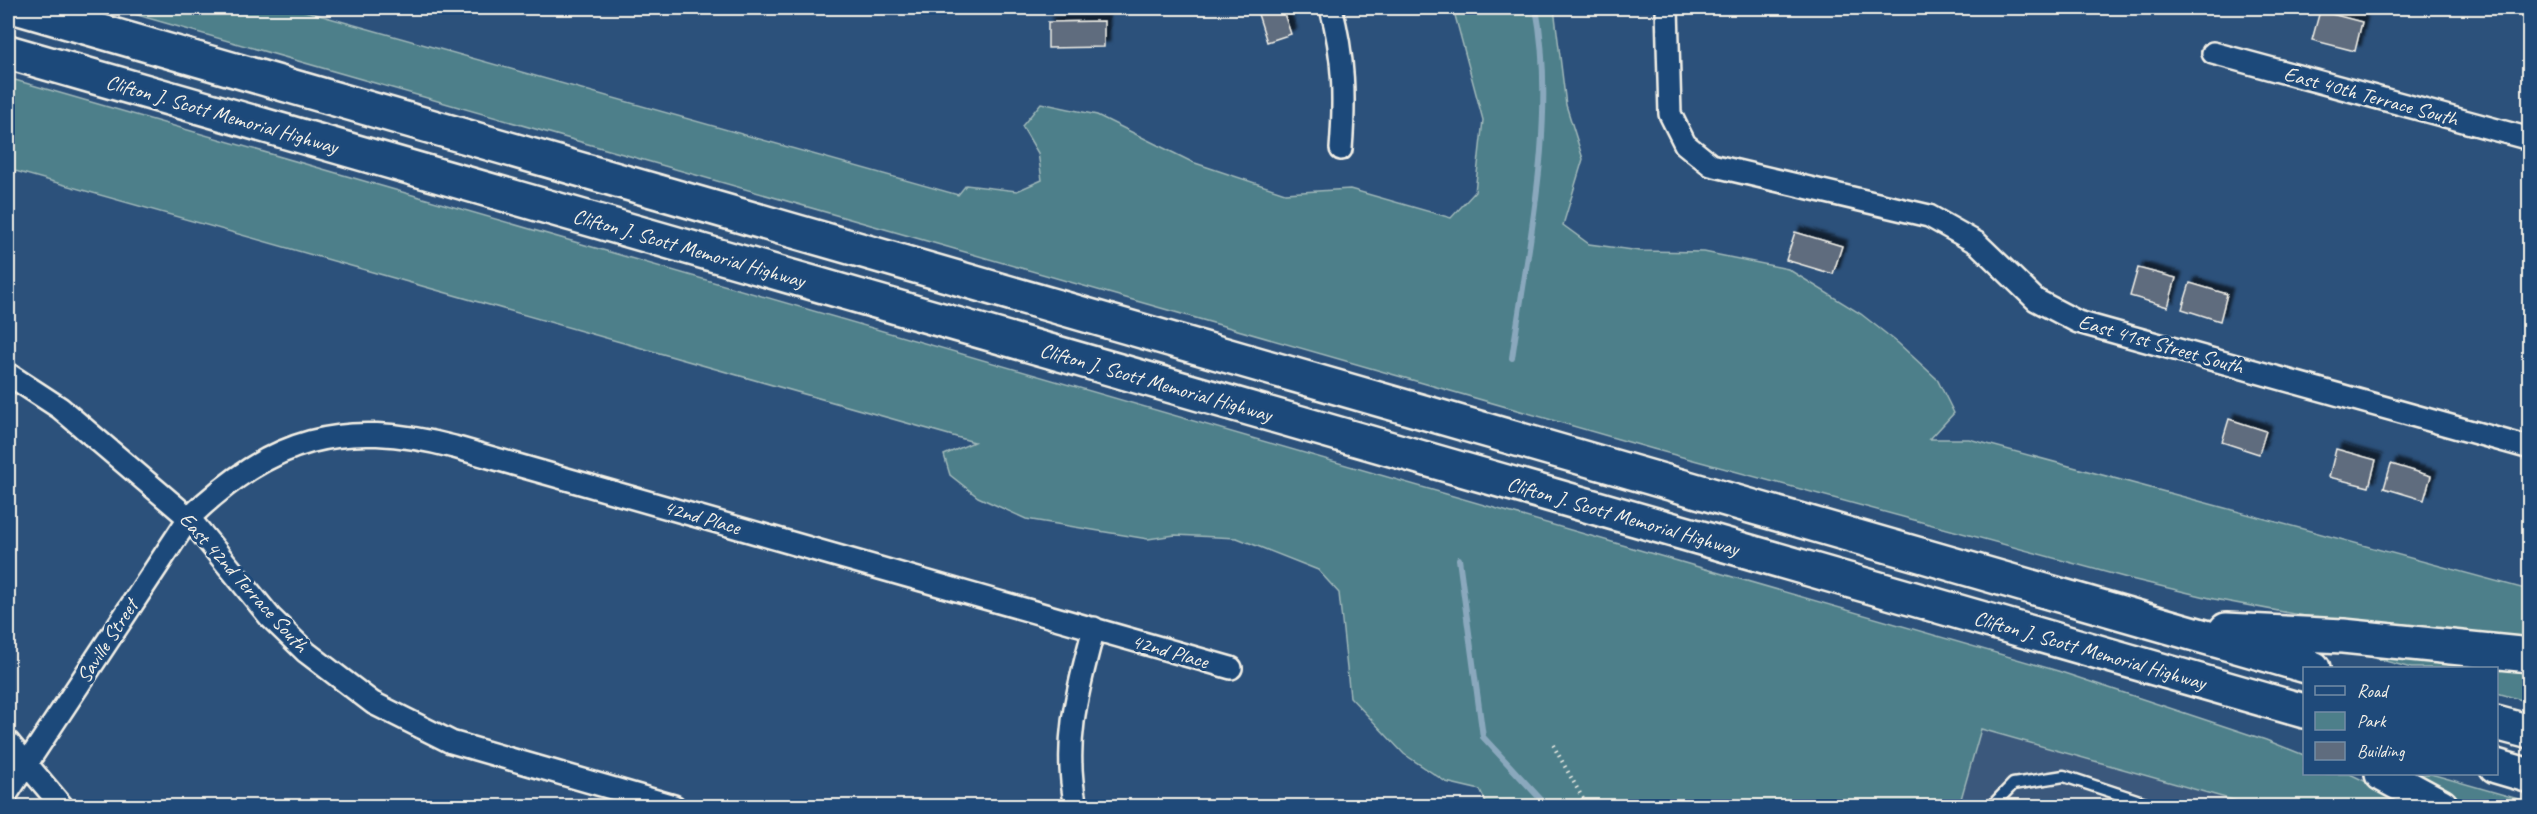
<svg xmlns="http://www.w3.org/2000/svg" width="2537" height="814" font-family="Caveat,sans-serif">
<style>
.built{fill:#3b597c}
.green{fill:#4d7f8a;stroke:#a0b8b9;stroke-width:1.5}
.lines{fill:none;stroke-linecap:round;stroke-linejoin:round}
.stream{stroke:#8aa8bd;stroke-width:6}
.building{fill:#5f6c7e;stroke:#f4f1e8;stroke-width:1.5;filter:url(#shadow)}
.service-casing{stroke:#f4f1e8;stroke-width:15}
.minor-casing{stroke:#f4f1e8;stroke-width:26}
.motorway-casing{stroke:#f4f1e8;stroke-width:38}
.path{stroke:#f4f1e8;stroke-width:4;stroke-dasharray:1.5 4.5;stroke-linecap:butt}
.service{stroke:#1f4a7a;stroke-width:10}
.minor{stroke:#1f4a7a;stroke-width:21}
.motorway{stroke:#1f4a7a;stroke-width:33}
.labels{text-anchor:middle;stroke-width:6;stroke-linejoin:round;paint-order:stroke}
.street-label{font-size:21px;fill:#f4f1e8;stroke:#1f4a7a}
</style>
<defs>
<filter id="shadow"><feDropShadow dx="5.5" dy="-5.5" stdDeviation="1.5" flood-color="#0009"/></filter>
</defs>
<rect width="100%" height="100%" fill="#2c517b"/>
<filter id="ink" filterUnits="userSpaceOnUse"><feTurbulence type="fractalNoise" baseFrequency=".0167" numOctaves="2"/><feDisplacementMap in="SourceGraphic" scale="12" xChannelSelector="R" yChannelSelector="G"/><feConvolveMatrix kernelMatrix="1 2 1 2 8 2 1 2 1" color-interpolation-filters="sRGB"/></filter>
<g filter="url(#ink)">
<!-- built -->
<path class="built" d="M1981 729 2254 806H1959Z"/>
<!-- green -->
<path class="green" d="M113 8H294L958 195 966 185 1017 191 1042 180 1038 153 1022 126 1041 103 1097 115 1192 162 1285 193 1350 189 1451 218 1475 192 1483 120 1453 8H1554L1566 105 1583 159 1563 225 1589 244 1640 251 1704 252 1788 269 1861 314 1898 343 1937 379 1954 413 1930 439H1969L2529 590V639L2403 628 2305 616 2214 599 2131 579 1653 449Z
M8 78 2058 671 2266 740 2304 755V774H2350L2416 806H2254L1981 729 1959 806H1488L1480 790 1446 782 1404 754 1350 697 1339 593 1318 570 1237 538 1175 535 1148 539 1026 519 978 497 950 475 944 455 974 442 8 169Z
M2362 652 2529 667V702L2497 693 2496 668H2411L2363 655Z
M2407 774H2431L2529 802V806H2472Z"/>
<g class="lines">
<!-- stream -->
<path class="stream" d="M1512 358C1528 248 1557 118 1536 8
M1459 559 1483 737 1547 806"/>
</g>
<!-- building -->
<path class="building" d="M1256 8H1282L1291 34 1267 42Z
M2320 11 2362 22 2355 51 2312 40Z
M1104 21V47L1048 48V22Z
M1795 232 1842 246 1833 274 1786 260Z
M2138 268 2176 278 2168 307 2130 296Z
M2190 283 2227 294 2220 321 2182 309Z
M2229 419 2266 431 2259 454 2222 442Z
M2336 449 2376 460 2369 487 2329 477Z
M2391 464 2431 476 2424 500 2384 488Z"/>
<g class="lines">
<defs>
<path id="service" d="M1992 806 2013 784 2064 776 2155 806"/>
<path id="minor" d="M1331 8C1344 57 1345 98 1341 149
M1667 8 1670 114 1685 144 1711 165 1929 216 1977 243 2036 300 2078 322 2530 448
M2213 53 2530 139
M8 374 60 408 189 518 270 617 306 652 373 703 451 742 674 806
M8 742 62 806
M8 792 189 518C272 438 342 418 454 447L1231 668
M1076 806C1062 743 1078 689 1094 628"/>
<path id="motorway" d="M19 8 2313 668
M8 52 2304 711
M2226 630 2343 636 2530 655
M2496 723 2530 732
M2496 766 2530 776
M2382 774 2441 806"/>
</defs>
<!-- service casing -->
<use href="#service" class="service-casing"/>
<!-- minor casing -->
<use href="#minor" class="minor-casing"/>
<!-- motorway casing -->
<use href="#motorway" class="motorway-casing"/>
<!-- path -->
<path class="path" d="M1553 745 1587 806"/>
<!-- service -->
<use href="#service" class="service"/>
<!-- minor -->
<use href="#minor" class="minor"/>
<!-- motorway -->
<use href="#motorway" class="motorway"/>
</g>
</g>
<g class="labels">
<!-- street labels -->
<g class="street-label">
<text transform="translate(2371 96) rotate(15)" y="7">East 40th Terrace South</text>
<text transform="translate(222 114) rotate(16)" y="7">Clifton J. Scott Memorial Highway</text>
<text transform="translate(689 248) rotate(16)" y="7">Clifton J. Scott Memorial Highway</text>
<text transform="translate(2161 344) rotate(16)" y="7">East 41st Street South</text>
<text transform="translate(1156 382) rotate(16)" y="7">Clifton J. Scott Memorial Highway</text>
<text transform="translate(1623 516) rotate(16)" y="7">Clifton J. Scott Memorial Highway</text>
<text transform="translate(702 517) rotate(16)" y="7">42nd Place</text>
<text transform="translate(244 582) rotate(48)" y="7">East 42nd Terrace South</text>
<text transform="translate(107 641) rotate(-57)" y="7">Saville Street</text>
<text transform="translate(2090 650) rotate(16)" y="7">Clifton J. Scott Memorial Highway</text>
<text transform="translate(1170 651) rotate(16)" y="7">42nd Place</text>
</g>
</g>
<!-- margin -->
<rect width="2537" height="814" fill="none" stroke="#1f4a7a" stroke-width="30"/>
<rect x="15" y="15" width="2507" height="784" fill="none" stroke="#f4f1e8" stroke-width="2" filter="url(#ink)"/>
<!-- legend -->
<rect x="2303" y="667" width="195" height="108" fill="#1f4a7a" stroke="#748da6" stroke-width="1.5"/>
<rect x="2315" y="686" width="30" height="9" fill="#1f4a7a" stroke="#748da6" stroke-width="1.5"/>
<text x="2357" y="697" font-size="18" fill="#f4f1e8">Road</text>
<rect x="2315" y="712" width="30" height="18" fill="#4d7f8a" stroke="#748da6" stroke-width="1.5"/>
<text x="2357" y="727" font-size="18" fill="#f4f1e8">Park</text>
<rect x="2315" y="742" width="30" height="18" fill="#5f6c7e" stroke="#748da6" stroke-width="1.5"/>
<text x="2357" y="757" font-size="18" fill="#f4f1e8">Building</text>
</svg>
